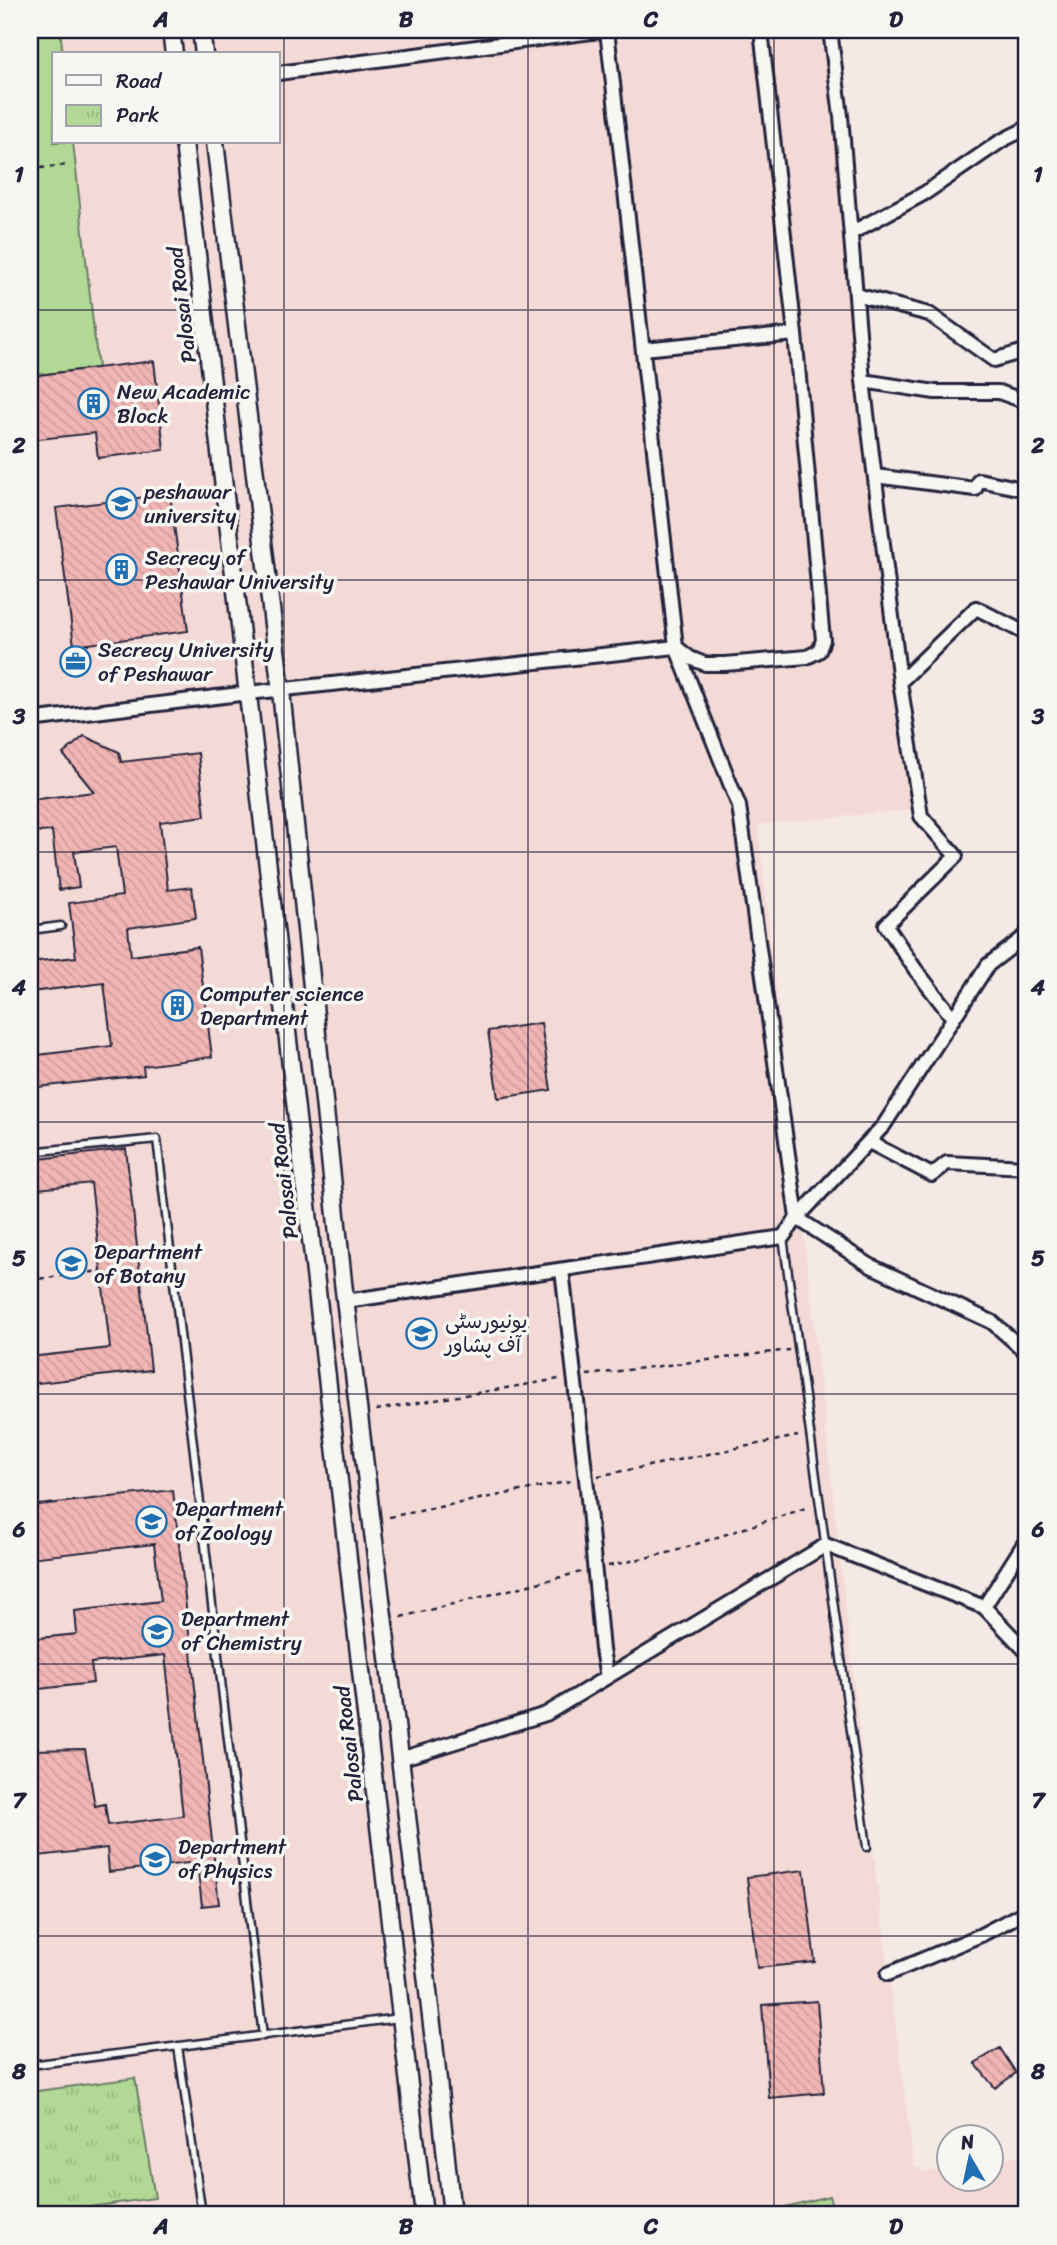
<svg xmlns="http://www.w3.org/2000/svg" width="1057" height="2245" font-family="Sriracha,'Playpen Sans Arabic',sans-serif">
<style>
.built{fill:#f4dad7;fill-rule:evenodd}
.grass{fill:#b1d894;stroke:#6a7d68;stroke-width:2}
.park{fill:url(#park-tufts);stroke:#6a7d68;stroke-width:2}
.building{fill:url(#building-back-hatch);stroke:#22223b;stroke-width:2}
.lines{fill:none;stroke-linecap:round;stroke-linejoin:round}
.service-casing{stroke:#22223b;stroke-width:11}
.minor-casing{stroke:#22223b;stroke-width:18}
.tertiary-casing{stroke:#22223b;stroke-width:21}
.path{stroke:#22223b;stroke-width:2.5;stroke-dasharray:5 5;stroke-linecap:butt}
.service{stroke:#f6f6f2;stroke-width:6}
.minor{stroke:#f6f6f2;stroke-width:12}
.tertiary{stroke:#f6f6f2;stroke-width:16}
.grid{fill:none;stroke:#22223b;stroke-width:2;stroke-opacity:0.55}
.labels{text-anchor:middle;stroke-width:7;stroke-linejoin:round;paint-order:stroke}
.street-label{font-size:21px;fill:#22223b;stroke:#f6f6f2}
.poi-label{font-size:21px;fill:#22223b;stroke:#f6f6f2;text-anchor:start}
.neatline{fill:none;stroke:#22223b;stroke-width:2.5}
.grid-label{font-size:23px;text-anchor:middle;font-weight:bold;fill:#22223b}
</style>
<defs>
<pattern id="park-tufts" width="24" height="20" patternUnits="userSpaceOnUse" patternTransform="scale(1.75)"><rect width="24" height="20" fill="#b1d894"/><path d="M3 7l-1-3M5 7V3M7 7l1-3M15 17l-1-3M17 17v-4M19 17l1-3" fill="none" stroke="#98b980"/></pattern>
<pattern id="building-back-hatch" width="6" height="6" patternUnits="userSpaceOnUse" patternTransform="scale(1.75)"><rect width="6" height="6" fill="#f1b6b4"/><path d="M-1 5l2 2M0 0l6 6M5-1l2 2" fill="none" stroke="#ce9c9c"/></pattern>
</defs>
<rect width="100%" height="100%" fill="#f5e9e6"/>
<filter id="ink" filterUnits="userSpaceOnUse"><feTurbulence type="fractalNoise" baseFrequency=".0143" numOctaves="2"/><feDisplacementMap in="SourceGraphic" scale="14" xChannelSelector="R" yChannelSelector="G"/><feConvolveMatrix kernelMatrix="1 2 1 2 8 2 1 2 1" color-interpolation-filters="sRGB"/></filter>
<g filter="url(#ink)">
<!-- built -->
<path class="built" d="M30 30H826L920 809 758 825 872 1842 914 2166 925 2172 948 2168V2178H990L991 2161 1027 2154V2215H30ZM54 54H278V142H54Z"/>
<!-- grass -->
<path class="grass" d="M30 30H60L63 54H54V142H73L98 368 30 376Z
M829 2196 835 2215H782L781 2208Z"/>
<!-- park -->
<path class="park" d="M135 2078 155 2198 30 2215V2092Z"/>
<!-- building -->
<path class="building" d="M154 361 164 450 98 458 95 433 30 440V376Z
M170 494 188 631 74 646 56 508Z
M84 736 119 752 121 762 198 753 205 816 160 822 168 890 192 887 196 918 128 928 131 956 198 947 212 1057 143 1066 144 1075 30 1088V1056L112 1046 104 983 30 992V962L76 957 69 903 122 896 116 847 74 852 79 887 59 890 52 831 30 833V800L94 792 63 754Z
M541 1023 551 1090 498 1098 488 1031Z
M126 1149 151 1370 30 1384V1357L110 1348 91 1183 30 1190V1160Z
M173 1490 219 1904 202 1906 197 1862 109 1872 107 1848 30 1857V1750L85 1749 95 1806 105 1804 108 1825 183 1816 165 1655 91 1663 93 1683 30 1690V1639L77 1634 75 1611 161 1601 154 1544 30 1558V1506Z
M804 1870 815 1962 757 1968 747 1877Z
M817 2001 824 2093 769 2098 762 2005Z
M1000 2048 1016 2073 995 2088 975 2063Z"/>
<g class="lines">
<defs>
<path id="service" d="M30 930 61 926
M30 1152 157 1139 263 2036
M783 1237 867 1847
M178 2046 202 2215
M30 2065 399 2018"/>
<path id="minor" d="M607 30 676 647 739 806 797 1218 871 1266 992 1322 1027 1353
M830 30 841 116 863 381 900 682
M278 73 607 30
M851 233 925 193 1001 141 1027 128
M856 295 929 314 994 360 1027 350
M643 349 795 334
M863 381 935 392H999L1027 402
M875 476 975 489 979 480 1027 490
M30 720 248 693 676 647 690 658 705 664H725L807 657 819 651 823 640 795 334 761 30
M953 1018 915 969 886 925 956 856 921 816 900 682 976 608 1027 634
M869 1142 932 1175 947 1163 1027 1167
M562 1270 587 1488 602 1650 607 1677
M346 1301 783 1237 797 1218 884 1125 988 965 1027 935
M984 1607 1027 1539
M400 1759 546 1714 826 1545 984 1607 1027 1652
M888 1974 981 1935 1027 1911"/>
<path id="tertiary" d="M171 30 174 54
M201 30 204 54
M184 142 424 2215
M215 142 281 691 343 1282 433 2033 452 2215"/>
</defs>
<!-- service casing -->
<use href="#service" class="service-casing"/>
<!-- minor casing -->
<use href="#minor" class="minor-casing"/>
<!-- tertiary casing -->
<use href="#tertiary" class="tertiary-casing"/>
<!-- path -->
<path class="path" d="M30 169 67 165
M30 1280 101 1271
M587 1375 789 1350
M376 1410 559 1379
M598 1476 798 1436
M389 1517 571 1481
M608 1566 672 1552 809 1507
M401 1617 581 1572"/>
<!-- service -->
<use href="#service" class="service"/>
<!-- minor -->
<use href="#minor" class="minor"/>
<!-- tertiary -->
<use href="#tertiary" class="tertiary"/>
</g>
</g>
<!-- grid -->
<path class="grid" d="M284 30V2215M528 30V2215M774 30V2215M30 310H1027M30 580H1027M30 852H1027M30 1122H1027M30 1394H1027M30 1664H1027M30 1936H1027"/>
<!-- icons -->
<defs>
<symbol id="building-ring" viewBox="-11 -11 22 22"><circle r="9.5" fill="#f6f6f2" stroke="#1f6fb2" stroke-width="1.5"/><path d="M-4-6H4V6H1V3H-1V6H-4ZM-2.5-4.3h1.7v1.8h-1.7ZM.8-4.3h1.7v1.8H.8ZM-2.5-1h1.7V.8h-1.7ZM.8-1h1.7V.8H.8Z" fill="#1f6fb2"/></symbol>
<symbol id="university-ring" viewBox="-11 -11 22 22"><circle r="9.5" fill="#f6f6f2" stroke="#1f6fb2" stroke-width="1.5"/><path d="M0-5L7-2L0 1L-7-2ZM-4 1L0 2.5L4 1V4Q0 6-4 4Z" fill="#1f6fb2"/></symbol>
<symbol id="office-ring" viewBox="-11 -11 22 22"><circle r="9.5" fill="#f6f6f2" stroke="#1f6fb2" stroke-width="1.5"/><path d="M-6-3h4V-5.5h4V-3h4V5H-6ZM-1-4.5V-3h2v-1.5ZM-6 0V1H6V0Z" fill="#1f6fb2"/></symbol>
</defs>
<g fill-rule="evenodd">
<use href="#building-ring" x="76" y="386" width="35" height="35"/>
<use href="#university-ring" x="104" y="486" width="35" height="35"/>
<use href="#building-ring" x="104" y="552" width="35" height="35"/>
<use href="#office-ring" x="58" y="644" width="35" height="35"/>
<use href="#building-ring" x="160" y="988" width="35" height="35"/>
<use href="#university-ring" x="54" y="1246" width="35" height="35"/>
<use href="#university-ring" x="404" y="1316" width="35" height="35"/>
<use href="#university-ring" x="134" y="1504" width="35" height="35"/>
<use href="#university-ring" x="140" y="1614" width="35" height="35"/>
<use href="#university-ring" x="138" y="1842" width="35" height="35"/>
</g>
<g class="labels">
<!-- street labels -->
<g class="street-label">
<text transform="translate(182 305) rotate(-97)" y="7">Palosai Road</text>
<text transform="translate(284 1181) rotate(-97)" y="7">Palosai Road</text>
<text transform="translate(349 1744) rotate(-97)" y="7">Palosai Road</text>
</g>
<!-- poi labels -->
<g class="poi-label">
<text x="117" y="399">New Academic<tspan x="117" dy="24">Block</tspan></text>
<text x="144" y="499">peshawar<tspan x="144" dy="24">university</tspan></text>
<text x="145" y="565">Secrecy of<tspan x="145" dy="24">Peshawar University</tspan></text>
<text x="98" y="657">Secrecy University<tspan x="98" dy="24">of Peshawar</tspan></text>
<text x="200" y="1001">Computer science<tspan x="200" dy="24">Department</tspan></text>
<text x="94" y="1259">Department<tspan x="94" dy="24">of Botany</tspan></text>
<text x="445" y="1328">یونیورسٹی<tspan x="445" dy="24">آف پشاور</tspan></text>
<text x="175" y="1516">Department<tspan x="175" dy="24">of Zoology</tspan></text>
<text x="181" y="1626">Department<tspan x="181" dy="24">of Chemistry</tspan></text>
<text x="178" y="1854">Department<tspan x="178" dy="24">of Physics</tspan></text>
</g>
</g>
<!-- margin -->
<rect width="1057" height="2245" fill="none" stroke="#f6f6f2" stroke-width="77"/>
<!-- legend -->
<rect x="52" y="52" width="228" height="91" fill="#f6f6f2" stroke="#a1a1a9" stroke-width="2"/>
<rect x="66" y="75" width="35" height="10" fill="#f6f6f2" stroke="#a1a1a9" stroke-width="2"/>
<text x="116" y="88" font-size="21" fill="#22223b">Road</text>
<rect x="66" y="105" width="35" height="21" fill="url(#park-tufts)" stroke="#a1a1a9" stroke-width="2"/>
<text x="116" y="122" font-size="21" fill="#22223b">Park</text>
<!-- north arrow -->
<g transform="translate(970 2158) rotate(351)"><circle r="33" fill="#f6f6f2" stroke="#a1a1a9" stroke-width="2"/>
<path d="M0-5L12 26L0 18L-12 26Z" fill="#1f6fb2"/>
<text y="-10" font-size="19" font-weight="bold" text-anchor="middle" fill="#22223b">N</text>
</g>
<rect x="38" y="38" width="980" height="2168" class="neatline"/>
<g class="grid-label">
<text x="161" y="27">A</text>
<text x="406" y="27">B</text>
<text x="651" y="27">C</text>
<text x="896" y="27">D</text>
<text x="19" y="182">1</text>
<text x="1038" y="182">1</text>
<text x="19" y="453">2</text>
<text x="1038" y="453">2</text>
<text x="19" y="724">3</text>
<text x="1038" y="724">3</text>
<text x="19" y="995">4</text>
<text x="1038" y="995">4</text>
<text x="19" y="1266">5</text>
<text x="1038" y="1266">5</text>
<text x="19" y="1537">6</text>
<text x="1038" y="1537">6</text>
<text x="19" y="1808">7</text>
<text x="1038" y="1808">7</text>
<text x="19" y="2079">8</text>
<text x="1038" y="2079">8</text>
<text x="161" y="2234">A</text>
<text x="406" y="2234">B</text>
<text x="651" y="2234">C</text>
<text x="896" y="2234">D</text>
</g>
</svg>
